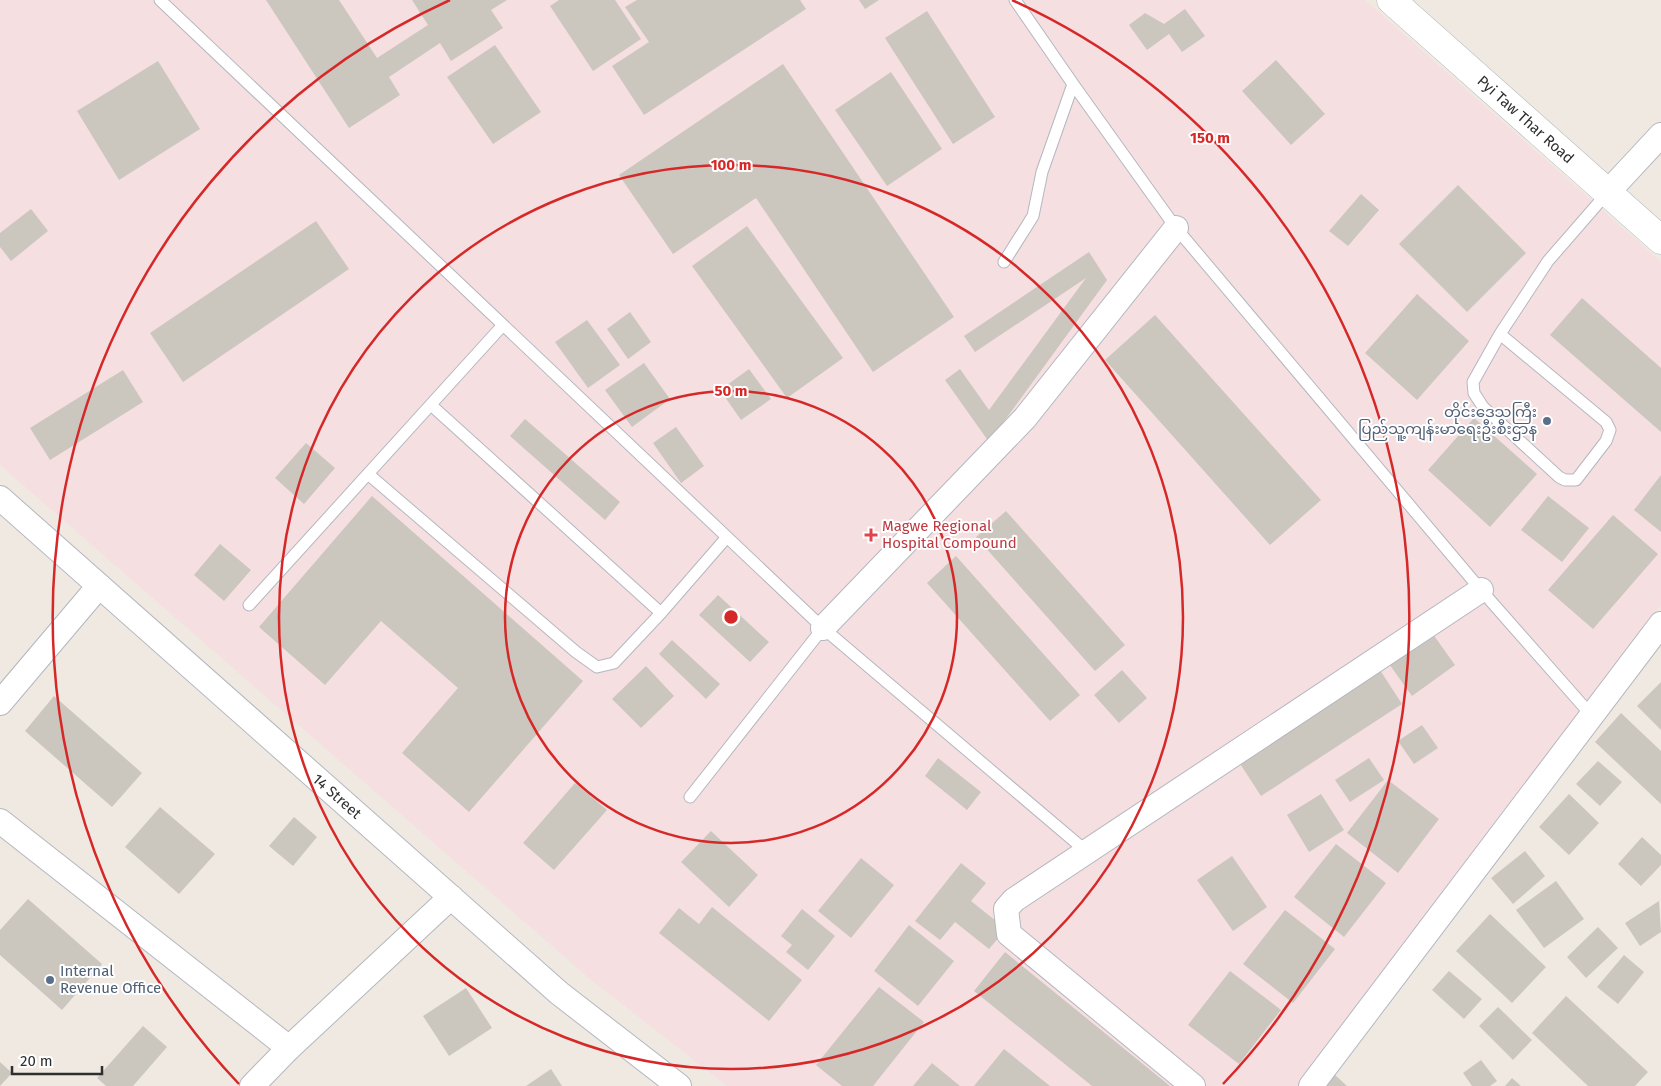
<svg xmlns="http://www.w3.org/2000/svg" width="1661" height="1086" font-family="'Fira Sans','Noto Sans Myanmar',sans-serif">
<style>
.medical{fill:#f5dfe0}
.building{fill:#cbc7bf}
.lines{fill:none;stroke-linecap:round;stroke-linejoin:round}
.lane-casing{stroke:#b4b7c1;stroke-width:13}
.street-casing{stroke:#b4b7c1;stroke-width:26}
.secondary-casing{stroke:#b4b7c1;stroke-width:29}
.lane{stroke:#fff;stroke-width:11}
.street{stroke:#fff;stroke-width:24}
.secondary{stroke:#fff;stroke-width:28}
.ring{fill:none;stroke:#d62828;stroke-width:2.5}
.service-dot{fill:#5c6f8a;stroke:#fff;stroke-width:2}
.health-dot{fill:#e0444e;stroke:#fff;stroke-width:2}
.labels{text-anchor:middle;stroke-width:4;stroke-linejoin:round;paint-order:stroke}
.street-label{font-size:15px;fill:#2e2e2e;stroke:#fff}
.service-label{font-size:15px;fill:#4e5e75;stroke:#fff;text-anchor:end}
.health-label{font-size:15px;fill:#be3a42;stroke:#fff;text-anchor:start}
.centre{fill:#d62828;stroke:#fff;stroke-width:2.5}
.ring-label{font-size:15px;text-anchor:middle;font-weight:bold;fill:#d62828;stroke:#fff;stroke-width:4;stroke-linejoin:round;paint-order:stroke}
</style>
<rect width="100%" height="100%" fill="#efe9e1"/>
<!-- medical -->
<path class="medical" d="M0 0H1365L1661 262V605L1301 1086H727L590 979 0 465Z"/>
<!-- building -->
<path class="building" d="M266 0H339L377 58 428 25 412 0H507L491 10 503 28 451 61 440 43 389 77 400 95 349 128Z
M559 0H615L641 39 593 71 550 6Z
M637 0H800L806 9 644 115 612 66 649 42 625 7Z
M859 0H879L865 9Z
M1185 9 1205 36 1182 52 1169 34 1147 50 1129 25 1145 13 1164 24Z
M927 11 995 117 953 144 885 38Z
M495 45 541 112 493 144 447 77Z
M1276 60 1325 114 1291 145 1242 91Z
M158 61 200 129 119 180 77 111Z
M783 64 954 317 873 372 756 198 673 254 619 175Z
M891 72 942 149 887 186 835 110Z
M1458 185 1526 253 1467 312 1399 244Z
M1361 194 1379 210 1348 246 1329 231Z
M31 209 48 231 11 261 0 247V233Z
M316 221 349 269 183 382 150 333Z
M747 226 843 358 787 398 692 266Z
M1089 252 1107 280 989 442 945 380 960 369 989 410 1086 278 975 352 964 336Z
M1417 294 1469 341 1417 400 1365 353Z
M1582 298 1661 368V432L1550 335Z
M630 312 651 342 628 359 607 329Z
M1155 315 1321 500 1270 545 1105 360Z
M587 320 620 365 588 388 555 342Z
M644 363 670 399 632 427 605 390Z
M749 369 771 399 741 420 720 390Z
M123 370 143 402 50 460 30 428Z
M1474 418 1537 474 1490 527 1428 470Z
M525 419 620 502 605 520 510 436Z
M676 427 704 466 681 483 653 443Z
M306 443 335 468 304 504 275 478Z
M1661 475V532L1634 510Z
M372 496 583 681 469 812 402 753 458 688 381 621 325 685 259 627Z
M1548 496 1589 528 1562 562 1521 530Z
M1006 511 1125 645 1095 671 976 537Z
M1613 515 1658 554 1593 629 1548 590Z
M220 544 251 570 224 601 194 575Z
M956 556 1080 695 1050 721 927 583Z
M718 595 769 642 750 662 699 615Z
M1430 630 1455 665 1412 696 1387 661Z
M672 640 720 684 706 699 659 654Z
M646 666 674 696 641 728 612 699Z
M1378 667 1402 704 1261 796 1237 759Z
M1122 670 1147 698 1119 723 1094 695Z
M1661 682V730L1637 706Z
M54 696 142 773 112 807 25 731Z
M1621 713 1661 751V804L1595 742Z
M1422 725 1438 748 1414 764 1398 741Z
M938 758 981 792 967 810 925 776Z
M1369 758 1384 780 1350 802 1335 780Z
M1598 761 1622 782 1600 806 1576 784Z
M1388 780 1439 819 1398 873 1347 833Z
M575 783 607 810 554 870 523 843Z
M1321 794 1344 830 1309 852 1287 815Z
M1569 794 1599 823 1569 855 1539 827Z
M160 807 215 854 179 894 125 847Z
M294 817 317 837 293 866 269 846Z
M711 831 758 875 729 907 681 862Z
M1642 837 1661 855V865L1641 886 1618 864Z
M1336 844 1386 883 1344 937 1294 897Z
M1525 851 1545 876 1513 904 1491 878Z
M1232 856 1267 907 1233 931 1197 880Z
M861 858 894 885 851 938 818 911Z
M961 863 986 883 971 901 1006 929 989 949 955 922 940 940 915 921Z
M1556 881 1584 919 1544 948 1516 910Z
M28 899 102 964 62 1010 0 955V930Z
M1659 901 1661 932 1640 946 1625 923Z
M712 907 802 980 769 1021 659 933 679 908 699 924Z
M802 909 835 936 808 970 786 952 792 945 781 936Z
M1285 910 1335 949 1293 1003 1243 964Z
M1490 914 1546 967 1512 1003 1456 951Z
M909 925 954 961 918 1006 874 971Z
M1598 927 1618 948 1586 978 1567 957Z
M1005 952 1170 1086H1092L974 991Z
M1624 955 1644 972 1618 1004 1597 987Z
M1230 971 1281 1010 1239 1064 1188 1025Z
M1449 971 1482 999 1464 1019 1432 990Z
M879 987 924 1022 873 1086H842L816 1065Z
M466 988 492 1028 449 1056 423 1016Z
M1566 996 1648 1072 1635 1086H1588L1532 1033Z
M1498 1007 1532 1040 1513 1060 1479 1026Z
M143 1026 167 1047 133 1086H106L97 1078Z
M1004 1049 1050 1086H974Z
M1481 1060 1497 1081 1490 1086H1472L1463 1073Z
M0 1062 12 1073 0 1086Z
M932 1063 960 1086H913Z
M551 1069 562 1086H526Z
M1335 1075 1347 1086H1325Z
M1512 1078 1521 1086H1505Z"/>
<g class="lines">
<defs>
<path id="lane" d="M160 0 823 628 1086 851
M1073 84 1176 228 1481 590 1592 716
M1004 262 1033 216 1042 172 1073 84 1015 0
M1500 334 1606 422 1610 430 1606 441 1576 480H1565L1559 477 1483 407 1474 393 1473 382 1500 334 1548 261 1608 192
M431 405 661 613
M368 474 576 652 597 667 614 663 661 613 727 537
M249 605 503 325
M690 797 823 628"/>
<g id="street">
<path d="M1608 192 1661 135"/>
<path id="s1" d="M0 498 559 993 679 1086"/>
<path d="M823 628 1025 418 1176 228"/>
<path d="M0 703 99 586"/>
<path d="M0 821 289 1048"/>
<path d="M252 1086 289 1048 451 897"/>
<path d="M1193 1086 1009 934 1006 909 1014 900 1481 590"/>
<path d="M1311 1086 1661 624"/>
</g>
<g id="secondary">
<path id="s2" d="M1391 0 1661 240"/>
</g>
</defs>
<!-- lane casing -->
<use href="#lane" class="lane-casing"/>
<!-- street casing -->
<use href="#street" class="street-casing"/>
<!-- secondary casing -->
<use href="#secondary" class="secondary-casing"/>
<!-- lane -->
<use href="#lane" class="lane"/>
<!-- street -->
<use href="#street" class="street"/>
<!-- secondary -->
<use href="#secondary" class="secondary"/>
</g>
<!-- distance rings -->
<g class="ring">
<circle cx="731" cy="617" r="226"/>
<circle cx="731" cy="617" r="452"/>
<path d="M239 1084A678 678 0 0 1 450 0M1012 0A678 678 0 0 1 1223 1084"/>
</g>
<!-- markers -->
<g class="service-dot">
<circle cx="1547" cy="421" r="5"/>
<circle cx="50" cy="980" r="5"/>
</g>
<path class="health-dot" d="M868.5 527.5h5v5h5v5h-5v5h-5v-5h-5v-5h5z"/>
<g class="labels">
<!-- street labels -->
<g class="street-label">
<text dy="5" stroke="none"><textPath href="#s2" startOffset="180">Pyi Taw Thar Road</textPath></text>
<text dy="5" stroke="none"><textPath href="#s1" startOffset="450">14 Street</textPath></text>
</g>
<!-- service labels -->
<g class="service-label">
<text x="1537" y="417">တိုင်းဒေသကြီး<tspan x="1537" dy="17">ပြည်သူ့ကျန်းမာရေးဦးစီးဌာန</tspan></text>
<text x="60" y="976" text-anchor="start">Internal<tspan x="60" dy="17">Revenue Office</tspan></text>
</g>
<!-- health labels -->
<g class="health-label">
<text x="882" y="531">Magwe Regional<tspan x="882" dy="17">Hospital Compound</tspan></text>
</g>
</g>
<circle cx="731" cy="617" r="8" class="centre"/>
<g class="ring-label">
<text x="1210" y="143">150 m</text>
<text x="731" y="170">100 m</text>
<text x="731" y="396">50 m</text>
</g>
<!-- scale -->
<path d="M12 1066v8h90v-8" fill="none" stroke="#2e2e2e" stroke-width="2.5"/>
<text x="20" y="1066" font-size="15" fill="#2e2e2e" stroke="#ffffff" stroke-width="4" paint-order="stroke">20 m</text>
</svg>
